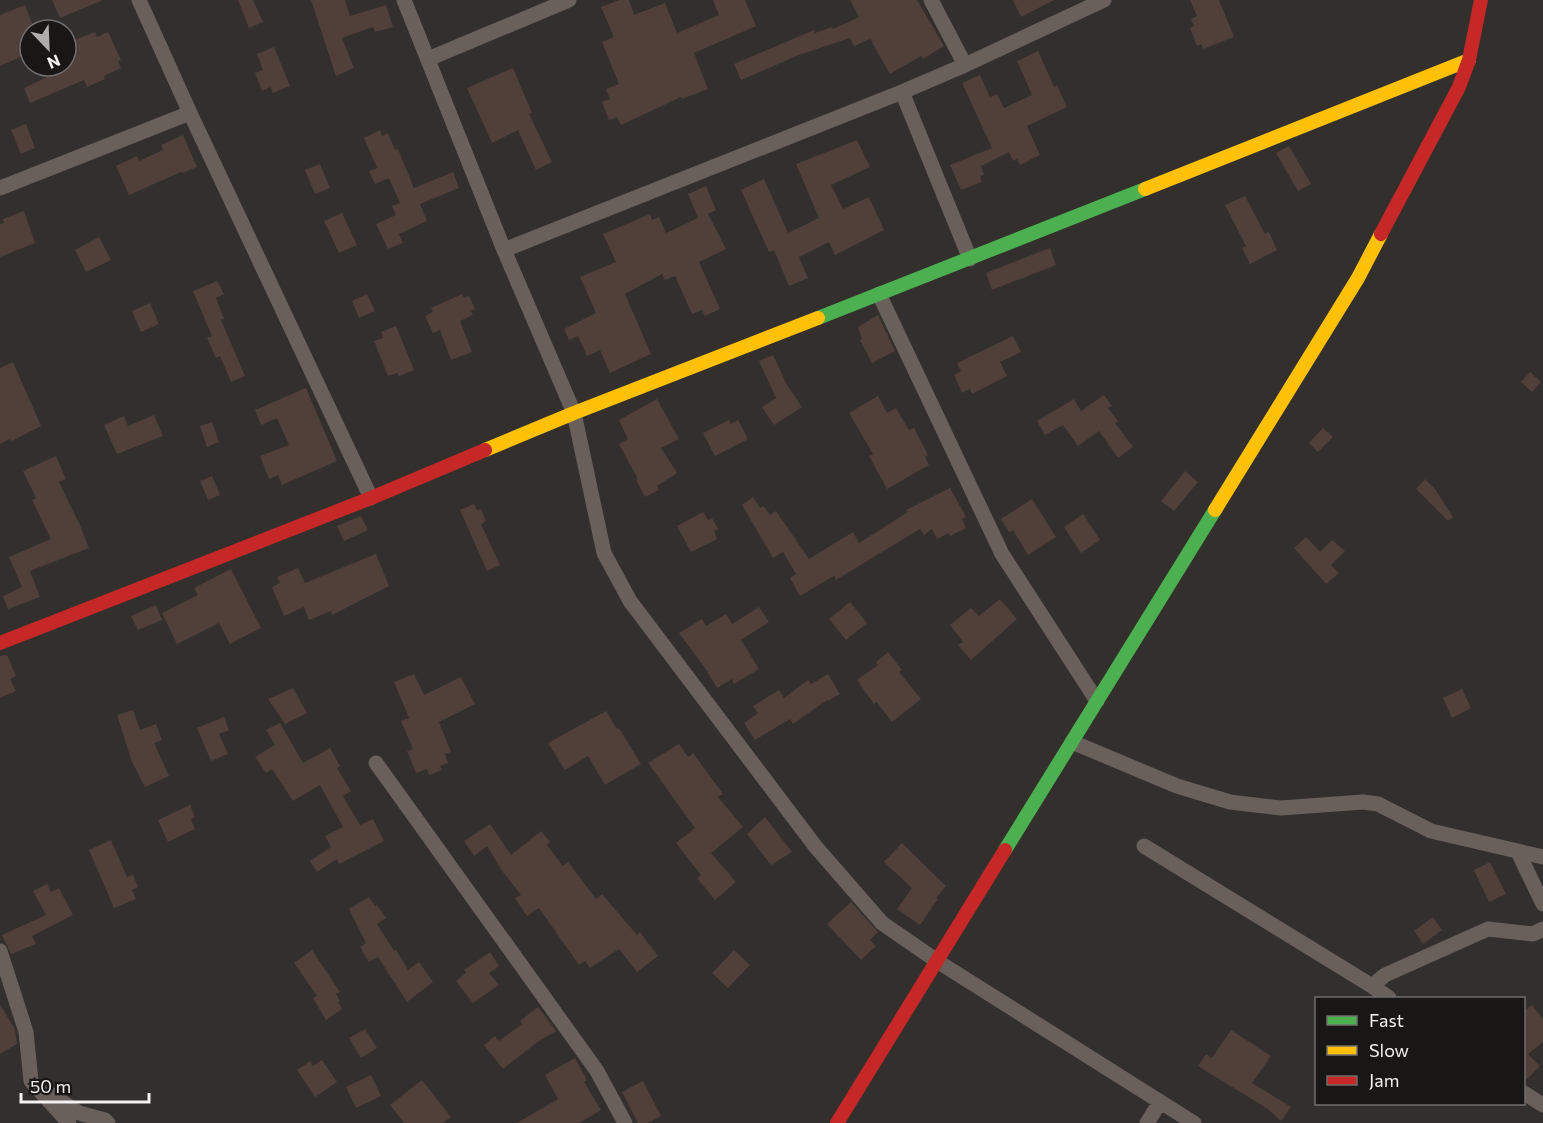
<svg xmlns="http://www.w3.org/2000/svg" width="1543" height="1123" font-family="Commissioner,sans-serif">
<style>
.building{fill:#504039}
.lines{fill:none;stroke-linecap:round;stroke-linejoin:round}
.street{stroke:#69605c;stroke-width:15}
.fast{stroke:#4caf50;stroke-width:14}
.slow{stroke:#ffc107;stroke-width:14}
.jam{stroke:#c62828;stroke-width:14}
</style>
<rect width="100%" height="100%" fill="#322f2d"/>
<!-- building -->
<path class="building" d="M52 0H103L60 18Z
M238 0H253L263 22 249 28Z
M311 0H345L350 16 386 5 393 27 375 32 373 27 342 38 354 68 336 76Z
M619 0H629L634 15 665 3 677 33 719 15 713 0H745L756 26 694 53 708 89 682 99 681 97 621 125 617 117 609 120 602 102 610 99 606 89 619 84 602 42 614 37 601 7Z
M850 0H917L944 46 923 59 921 56 890 74 870 39 854 46 850 38 799 55 741 80 734 64 814 30 815 33 832 27 833 29 859 17Z
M1013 0H1054L1021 17Z
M1190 0H1219L1234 37 1203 49 1201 44 1197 46 1190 28 1194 26 1191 19 1197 16Z
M25 5 35 30H30V53L0 66V15Z
M95 32 97 37 108 32 121 60 118 61 121 68 104 76 105 79 87 87 84 80 30 103 24 88 66 68V43Z
M274 47 290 86 273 93 270 87 262 91 255 73 263 70 257 54Z
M1038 51 1054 87 1057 85 1067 107 1027 126 1040 155 1020 165 1017 159 1013 161 1009 152 981 166 984 175 980 176 982 182 961 190 950 165 992 148 962 83 980 75 990 97 997 94 1004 108 1032 95 1017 61Z
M513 68 532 113 529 114 552 162 536 170 518 130 492 143 467 88Z
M26 124 35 148 21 154 11 130Z
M380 130 382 136 388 133 395 150 398 149 414 188 453 172 459 188 420 204 427 221 399 234 403 243 388 249 376 224 396 215 392 206 400 203 389 178 375 184 369 171 377 168 364 138Z
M183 135 197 167 182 173 181 172 129 195 116 166 137 156 139 161 163 150 161 145Z
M857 140 870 167 831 185 843 209 869 197 884 230 835 255 829 242 799 257 808 278 789 286 774 250 769 252 741 190 764 179 788 233 819 218 796 164Z
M1289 146 1311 184 1298 191 1276 153Z
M320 164 330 188 315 194 305 170Z
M706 186 716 210 708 214 726 249 699 262 720 309 705 316 702 310 692 314 675 276 665 280 662 274 625 294 651 354 610 373 600 350 587 356 578 336 569 340 564 329 596 313 580 277 616 262 603 234 650 214 652 220 659 217 666 233 698 218 688 194Z
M1245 196 1265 234 1269 232 1277 250 1250 264 1242 248 1246 246 1225 205Z
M24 211 35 243 0 257V224L4 223 3 219Z
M342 213 357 245 339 253 324 221Z
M99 237 111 260 86 272 75 250Z
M1050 248 1056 265 992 290 986 273Z
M217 281 224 294 216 298 224 319 221 320 245 376 231 382 220 356 216 358 207 338 212 336 193 291Z
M367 294 375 311 359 318 352 301Z
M462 294 464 298 469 296 475 309 471 311 473 315 460 321 472 352 451 360 440 330 433 333 425 316 433 312 431 308Z
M150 303 159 324 141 332 132 311Z
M878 315 895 351 872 363 860 340 862 339 858 327Z
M396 326 414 370 399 376 397 373 388 376 374 341 383 338 381 332Z
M1013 336 1021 352 1000 362 1007 376 972 394 970 389 962 393 954 375 961 371 957 363Z
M773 355 787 385 802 407 774 425 762 407 776 398 759 361Z
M13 362 41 426 12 441 10 439 0 444V368Z
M1530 372 1541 382 1532 392 1521 382Z
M306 388 337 461 282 485 278 475 269 479 260 456 289 445 277 418 261 425 255 410Z
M1104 395 1112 406 1108 408 1118 421 1115 423 1133 447 1118 458 1099 431 1078 446 1063 425 1045 435 1037 421 1074 399 1081 411Z
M878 396 887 413 896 408 909 430 914 428 928 455 925 457 929 465 887 489 869 456 873 454 849 413Z
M657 399 679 439 661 448 677 473 657 486 659 490 645 497 636 480 638 479 619 444 628 439 619 420Z
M154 415 163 436 117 454 104 425 124 416 128 426Z
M729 420 731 424 738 420 748 439 715 456 703 433Z
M212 422 219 442 207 447 200 426Z
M1323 428 1333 437 1318 452 1309 443Z
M56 456 66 479 59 482 79 523 89 548 30 571 40 597 8 609 3 596 22 587 9 557 51 539 32 500 36 498 23 471Z
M1185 471 1198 482 1174 511 1161 501Z
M212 476 220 495 208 500 200 481Z
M1425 479 1435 489 1453 517 1448 521 1416 489Z
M950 488 966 517 962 519 966 528 950 536 949 533 937 539 932 529 924 535 920 529 836 580 834 576 800 596 790 578 796 574 783 552 773 558 742 505 753 497 760 508 764 506 770 515 776 511 809 559 853 532 859 543 908 512 906 510Z
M1032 499 1056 537 1028 555 1013 530 1009 532 1001 519Z
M474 504 477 510 481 509 486 521 481 524 500 565 487 571 460 510Z
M703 512 708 520 712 518 718 529 714 531 717 539 691 552 677 526Z
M1083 514 1100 540 1081 553 1064 527Z
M361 516 368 530 344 541 337 526Z
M1306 537 1320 552 1332 540 1345 551 1331 565 1339 573 1326 584 1294 548Z
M376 554 389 586 332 615 331 611 309 620 304 607 284 616 272 587 280 583 277 577 298 568 305 583Z
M231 569 261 628 230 644 219 623 177 644 162 613 198 595 194 588Z
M1000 599 1017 619 971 660 958 645 963 642 950 625 971 608 979 616Z
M850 602 867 623 846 640 829 619Z
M156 605 162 620 138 630 131 616Z
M759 607 769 622 741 640 759 669 734 684 732 679 717 688 705 668 679 633 702 619 706 626 726 614 732 624Z
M888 652 902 670 899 672 921 699 892 722 877 702 874 704 857 680 878 665 876 662Z
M7 655 16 676 10 679 16 691 0 698V656Z
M414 674 424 695 461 677 475 704 439 722 451 752 445 754 448 763 440 766 442 770 429 775 427 769 416 773 407 751 413 749 401 721 409 718 394 682Z
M828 674 840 694 828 701 827 700 793 724 790 719 755 740 744 723 758 713 753 706 779 690 784 698 808 680 811 684Z
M293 688 307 713 285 724 268 699Z
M1462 689 1471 708 1452 718 1443 698Z
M133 710 140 730 156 724 162 740 154 743 169 776 145 787 132 762 117 715Z
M606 711 617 729 619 728 641 764 605 785 588 756 565 770 548 743Z
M224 717 229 730 219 734 228 754 211 761 197 728Z
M280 723 303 763 330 748 340 766 337 768 351 791 343 796 360 825 373 819 384 841 339 864 337 859 317 872 310 861 331 847 325 836 343 827 320 785 293 801 272 769 266 773 255 757 275 745 266 730Z
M679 744 688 757 693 753 723 794 718 797 743 827 711 853 736 882 715 900 697 878 701 875 676 843 695 828 648 763Z
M190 805 195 817 191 819 195 829 168 842 158 820Z
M765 817 792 852 771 865 747 834Z
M490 824 511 855 541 831 550 842 547 845 563 866 568 862 596 899 602 894 637 935 640 932 658 956 637 972 619 949 590 968 585 961 579 965 539 908 527 916 515 898 521 895 502 871 487 846 474 856 464 841Z
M111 840 127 877 133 875 138 887 132 890 136 899 114 908 89 850Z
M902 843 946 886 936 898 938 899 920 925 897 909 912 888 884 862Z
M1490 862 1506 894 1489 902 1474 870Z
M47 884 51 892 59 888 73 915 32 936 36 944 11 954 2 935 46 915 33 891Z
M369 897 375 906 377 905 386 918 377 924 394 951 396 950 408 970 419 962 433 982 407 1002 378 957 369 962 360 947 366 943 349 909Z
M851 902 878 932 870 940 876 946 861 960 827 924Z
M1433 917 1442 930 1423 944 1414 931Z
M312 950 340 992 336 994 340 1001 338 1002 342 1009 326 1020 313 998 317 996 294 963Z
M734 950 750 965 728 988 712 973Z
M490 952 499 966 489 973 499 985 473 1003 456 981 466 973 464 970Z
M0 1005 15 1029 17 1044 0 1054Z
M1532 1005 1543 1019V1042L1528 1054 1540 1066 1524 1082V1011Z
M538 1007 556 1031 536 1043 503 1069 484 1045 495 1036 499 1041 522 1024 520 1021Z
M365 1029 377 1048 361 1058 349 1038Z
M1231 1030 1271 1056 1252 1083 1291 1107 1281 1121 1268 1109 1198 1066 1206 1054 1212 1058Z
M575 1058 587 1080 584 1082 601 1110 579 1123H517L558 1099 545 1075Z
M322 1060 337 1082 315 1097 297 1070 310 1061 313 1066Z
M371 1075 381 1096 356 1108 346 1087Z
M422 1080 451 1117 443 1123H404L390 1105Z
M643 1081 661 1116 648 1123H638L622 1092Z"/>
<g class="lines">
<!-- street -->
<path class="street" d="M139 0 190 113 371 498
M404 0 504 250 574 413 604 553 630 601 815 846 882 923 937 961 1194 1123
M931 0 965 65
M428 59 569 0
M902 92 970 259
M0 188 190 113
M504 250 902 92 965 65 1104 0
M879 294 1002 554 1097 701
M1072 742 1177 786 1230 802 1281 808 1363 802 1378 804 1431 831 1543 857
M376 763 597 1071 625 1123
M1144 846 1372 986 1389 998
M1518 852 1543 904
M0 951 26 1032 31 1081 69 1123
M1372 986 1385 975 1488 929 1533 934 1543 929
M1524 1093 1543 1105
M52 1095 79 1113 105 1120 108 1123
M1147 1123 1160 1102"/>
<!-- fast -->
<path class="fast" d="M818 318 1145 189
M1005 850 1215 510"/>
<!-- slow -->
<path class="slow" d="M1145 189 1469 60
M485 450 574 413 818 318
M1215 510 1358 278 1381 234"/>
<!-- jam -->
<path class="jam" d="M1381 234 1459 87 1469 60 1481 0
M0 643 371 498 485 450
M837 1123 1005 850"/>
</g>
<!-- legend -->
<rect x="1315" y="997" width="210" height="108" fill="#191716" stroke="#716e6d" stroke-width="1.5"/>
<rect x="1327" y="1016" width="30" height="9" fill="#4caf50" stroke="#716e6d" stroke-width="1.5"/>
<text x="1369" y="1027" font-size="18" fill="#f4f1f0">Fast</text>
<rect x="1327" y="1046" width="30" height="9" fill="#ffc107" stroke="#716e6d" stroke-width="1.5"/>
<text x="1369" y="1057" font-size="18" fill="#f4f1f0">Slow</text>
<rect x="1327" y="1076" width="30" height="9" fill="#c62828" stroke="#716e6d" stroke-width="1.5"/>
<text x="1369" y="1087" font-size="18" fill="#f4f1f0">Jam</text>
<!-- north arrow -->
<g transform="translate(48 48) rotate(157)"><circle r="28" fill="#191716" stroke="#716e6d" stroke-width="1.5"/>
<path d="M0-4.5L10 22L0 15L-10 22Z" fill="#b0adac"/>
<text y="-9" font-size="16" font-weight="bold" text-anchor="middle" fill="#f4f1f0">N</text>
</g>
<!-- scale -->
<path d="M21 1093v9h128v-9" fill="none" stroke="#f4f1f0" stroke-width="3"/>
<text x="30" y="1093" font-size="18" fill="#f4f1f0" stroke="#191716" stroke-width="4.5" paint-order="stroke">50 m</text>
</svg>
